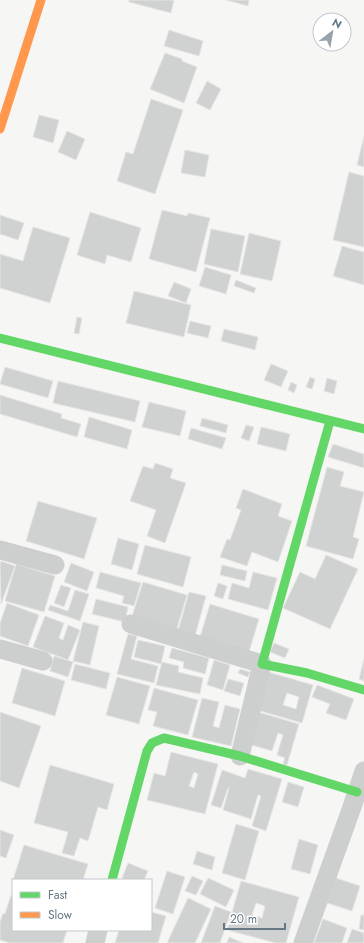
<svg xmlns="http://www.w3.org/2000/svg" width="364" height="943" font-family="Jost,sans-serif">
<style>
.building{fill:#d0d1d1;stroke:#e5e5e4;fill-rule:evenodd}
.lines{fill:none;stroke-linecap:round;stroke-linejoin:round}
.street{stroke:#cdcfcf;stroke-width:19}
.fast{stroke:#63d668;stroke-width:9}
.slow{stroke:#ff974d;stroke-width:9}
</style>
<rect width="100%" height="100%" fill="#f6f6f4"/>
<!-- building -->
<path class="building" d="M129 0H174L171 13 129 2Z
M226 0H249L248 6Z
M169 30 203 41 199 56 164 46Z
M165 53 182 59V61L197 67 184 103 150 89Z
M207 81 221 89 210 110 196 103Z
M151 99 183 110 155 194 117 181 126 152 133 154Z
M39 115 59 120 53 143 33 137Z
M67 131 85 139 76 160 58 152Z
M364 136V167L357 165Z
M185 150 209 155 205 177 181 173Z
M349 172 364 176V247L333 240Z
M162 210 187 216 188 213 210 218 196 272 149 259Z
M90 212 141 228 131 262 107 255 105 264 77 255Z
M0 215 24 223 18 240 0 234Z
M33 227 70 238 50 303 0 288V254L23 261Z
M211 229 245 236 238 272 204 264Z
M249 233 281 241 272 281 240 274Z
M342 246 364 252V285L333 276Z
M205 267 231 275 226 294 199 286Z
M236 280 256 288 254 293 234 286Z
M174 282 191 289 186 303 168 296Z
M134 291 191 305 184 337 126 323Z
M77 317 82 318 79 334 74 333Z
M190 321 211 326 208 338 187 333Z
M224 329 258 337 255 350 221 341Z
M271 364 288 371 281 387 264 380Z
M5 367 53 381 48 398 0 384Z
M310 377 315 379 312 389 306 387Z
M327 378 337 381 334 394 324 391Z
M58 381 140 401 135 422 53 403Z
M291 382 297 385 294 393 288 390Z
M0 395 62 414 61 418 81 424 77 437 0 414Z
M149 402 186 411 180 436 142 427Z
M89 417 132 430 127 449 84 437Z
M202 418 228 425 226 433 200 426Z
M246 425 254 427 249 441 241 438Z
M261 427 290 434 286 451 257 444Z
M191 428 226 438 222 449 188 439Z
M333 444 364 454V468L328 457Z
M155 463 173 469 170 478 186 483 165 543 147 536 156 510 130 501 143 466 153 469Z
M327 467 344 472 340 486 364 492 353 537 359 539 353 559 306 546Z
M243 489 282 504 278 516 292 521 278 562 252 552 247 566 220 557 227 539 230 540 241 510 236 508Z
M38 501 97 518 84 559 26 541Z
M118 538 139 544 132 570 111 564Z
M145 545 191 557 183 587 137 574Z
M326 555 358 569 330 629 283 608 300 572 315 579Z
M1 561 15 566 1 604 0 564Z
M71 563 94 572 87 591 64 582Z
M16 564 55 576 44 612 5 601Z
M222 565 247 571 245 581 220 575Z
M100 572 141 583 134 606 122 603 124 596 96 588Z
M253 572 277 578 268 610 228 599 232 583 249 588Z
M143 582 187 595 175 635 130 622Z
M218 583 227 586 223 599 214 596Z
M61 585 71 588 64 607 54 603Z
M75 590 89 594 80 621 48 610 50 605 68 611Z
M189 592 206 596 195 636 178 631Z
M96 599 128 607 125 622 92 614Z
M7 603 39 615 28 646 0 636V623Z
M210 604 259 619 249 652 200 637Z
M45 616 64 623 59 638 63 640 68 625 80 630 68 660 33 647Z
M83 622 99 626 90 665 73 661Z
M128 634 137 636 131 659 158 666 154 683 117 674Z
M138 640 165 646 161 664 134 657Z
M274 643 289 649 285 658 270 652Z
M172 648 209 658 205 674 183 668 184 662 169 658Z
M54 656 73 662 68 677 50 671Z
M364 659V681L359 679Z
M214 660 230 665 223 690 207 685Z
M162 662 179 666 178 672 203 678 200 694 156 685Z
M75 664 110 673 106 689 71 680Z
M22 668 65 681 55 716 12 703Z
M240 669 250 672 248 677 238 673Z
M268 672 313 685 302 723 257 710ZM287 693 299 697 296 709 283 705Z
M117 677 150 686 139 724 106 715Z
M228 679 244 683 240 696 224 691Z
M317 685 354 699 346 720 326 713 330 704 312 697Z
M154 688 198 700 188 735 153 726 157 712 148 710Z
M202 698 219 702 213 726 219 728 225 705 240 709 231 746 192 737Z
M0 712 41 726 19 788 0 781Z
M258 712 299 724 287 765 283 764 285 758 277 755 283 735 278 733 272 751 248 744Z
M171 752 218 764 205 814 147 800 154 773 165 776ZM194 772 198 774 194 788 189 786Z
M50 765 114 784 107 810 98 807 88 841 80 838 74 856 62 853 68 832 34 823Z
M248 769 282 779 266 831 252 826 261 796 258 795 251 819 223 810 229 788H228L221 808 211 805 222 770 245 778Z
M288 782 304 787 298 807 282 802Z
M236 824 259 831 245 880 222 873Z
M0 830 14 835 6 858 0 856Z
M299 839 318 845 310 874 291 869Z
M24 845 88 864 83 880H13Z
M197 851 215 857 212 870 193 864Z
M128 863 148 871 144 880H127L122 878Z
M167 871 185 877 173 914 155 908Z
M192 876 203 881 196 895 185 891Z
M208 878 234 890 226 907 200 894Z
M336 878 360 886 352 911 327 903Z
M241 881 299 897 286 943H276L227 930ZM256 903 265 906 262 918 252 915Z
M11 895 13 896V930H67L63 943H10L0 940V922L3 913 5 914Z
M188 898 211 909 195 943H167Z
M215 906 231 912 220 943H201Z
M151 912 166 916 158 943H115L119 930H151Z
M361 915H364V930L359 929Z
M323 919 347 928 342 943H314Z
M352 929 364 933V943H347Z
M229 937 243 943H227Z"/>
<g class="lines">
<!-- street -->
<path class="street" d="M0 550 55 565
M131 624 262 664 240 756
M0 649 43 661
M95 943 98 930
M303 943 352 807 364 771"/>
<!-- fast -->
<path class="fast" d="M0 338 364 429
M330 421 262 664 307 673 364 690
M112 880 147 751 152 743 164 738 240 756 357 792"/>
<!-- slow -->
<path class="slow" d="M0 129 41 0"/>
</g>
<!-- legend -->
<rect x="12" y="879" width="140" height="52" fill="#ffffff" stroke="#c1c9ce"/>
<rect x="20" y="892" width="20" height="6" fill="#63d668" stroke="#c1c9ce"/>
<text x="48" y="899" font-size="12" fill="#657885">Fast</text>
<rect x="20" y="912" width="20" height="6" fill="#ff974d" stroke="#c1c9ce"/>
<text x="48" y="919" font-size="12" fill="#657885">Slow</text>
<!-- north arrow -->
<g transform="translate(332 32) rotate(31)"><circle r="19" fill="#ffffff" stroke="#c1c9ce"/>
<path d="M0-3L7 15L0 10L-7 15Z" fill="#98a4ac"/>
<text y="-6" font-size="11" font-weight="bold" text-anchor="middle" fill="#657885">N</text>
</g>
<!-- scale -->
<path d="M224 923v6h61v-6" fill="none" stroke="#657885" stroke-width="2"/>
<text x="230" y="923" font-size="12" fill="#657885" stroke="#ffffff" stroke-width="3" paint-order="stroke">20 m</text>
</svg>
